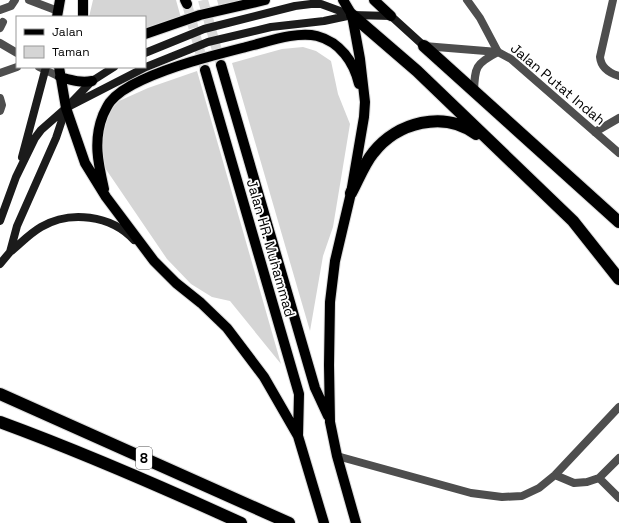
<svg xmlns="http://www.w3.org/2000/svg" width="619" height="523" font-family="'Space Grotesk',sans-serif">
<style>
.green{fill:#d5d5d5}
.lines{fill:none;stroke-linecap:round;stroke-linejoin:round}
.primary-tunnel{stroke:#d9d9d9;stroke-width:10;stroke-dasharray:10 5;stroke-linecap:butt}
.primary-casing{stroke:#dbdbdb;stroke-width:12}
.highway-casing{stroke:#dbdbdb;stroke-width:14}
.lane{stroke:#4e4e4e;stroke-width:8}
.street{stroke:#4e4e4e;stroke-width:8}
.secondary{stroke:#1b1b1b;stroke-width:8}
.primary{stroke:#000;stroke-width:10}
.highway{stroke:#000;stroke-width:12}
.labels{text-anchor:middle;stroke-width:3.5;stroke-linejoin:round;paint-order:stroke}
.shield{fill:#fff;stroke:#4c4c4c;stroke-width:1}
.shield-label{font-size:13px;font-weight:bold;fill:#000}
.street-label{font-size:14px;fill:#000;stroke:#fff}
</style>
<rect width="100%" height="100%" fill="#fff"/>
<!-- green -->
<path class="green" d="M93 0H176L181 18 145 31V17H89Z
M217 0H255L219 7Z
M303 47 316 51 331 61 338 94 350 124 333 227 323 256 310 331 232 63 282 49Z
M197 71 281 364 230 301 212 297 191 284 167 259 101 162V129L108 113 119 101 148 88Z"/>
<g class="lines">
<!-- primary-tunnel -->
<path class="primary-tunnel" d="M203 0 221 65
M187 4 205 70"/>
<defs>
<path id="primary" d="M83 0V17
M185 0 187 4
M343 0 352 15 360 59 365 102 364 117 351 193 335 261 330 302 329 365 330 422 337 456 356 523
M374 0 391 16
M57 17 60 0
M145 34 200 15 265 0
M221 65 315 388 328 416
M59 67 66 108 85 163 106 197 154 261 176 283 201 303 227 328 264 377 298 436 324 523
M205 70 299 394 298 436
M60 77C71 80 80 83 92 81
M104 189C98 163 93 140 103 115 105 111 107 106 110 102 118 92 131 85 142 80 175 65 211 56 246 47 267 42 296 31 317 36 340 42 354 62 359 84"/>
<path id="highway" d="M352 15 417 71 573 221 619 279
M424 46 619 222
M351 193C358 180 364 164 373 153 397 122 444 110 476 134
M0 394 289 523
M0 422C82 452 162 487 241 523"/>
</defs>
<!-- primary casing -->
<use href="#primary" class="primary-casing"/>
<!-- highway casing -->
<use href="#highway" class="highway-casing"/>
<!-- lane -->
<path class="lane" d="M29 0 58 11
M467 0 480 18 498 52
M613 0 600 57C601 68 609 73 619 76
M0 10 11 6 15 0
M0 28 3 22
M0 43 17 53
M595 132 619 118
M337 456 471 493 502 497 522 496 539 488 555 475 619 407
M555 475 574 483 587 482 599 478 619 458
M599 478 619 498"/>
<!-- street -->
<path class="street" d="M424 46 498 52 511 59 619 153
M39 67 60 77
M0 73 17 67
M474 91C475 67 475 64 498 52
M0 98 2 105 0 111"/>
<!-- secondary -->
<path class="secondary" d="M145 53 204 29 295 6 311 4H321L351 15
M22 157 46 67
M0 221 16 177 35 138 41 130 66 108 92 81 114 67
M10 252C20 244 29 234 41 227 70 210 111 215 134 240
M0 264 10 252 17 226 56 138 66 108 146 67 208 42 271 27 324 21 352 15 391 16 424 46"/>
<!-- primary -->
<use href="#primary" class="primary"/>
<!-- highway -->
<use href="#highway" class="highway"/>
</g>
<g class="labels">
<!-- shield labels -->
<rect class="shield" x="136" y="447" width="16" height="22" rx="3"/>
<g class="shield-label">
<text x="144" y="463">8</text>
</g>
<!-- street labels -->
<g class="street-label">
<text transform="translate(558 84) rotate(40)" y="5">Jalan Putat Indah</text>
<text transform="translate(271 248) rotate(74)" y="5">Jalan HR. Muhammad</text>
</g>
</g>
<!-- legend -->
<rect x="16" y="16" width="130" height="52" fill="#ffffff" stroke="#999999"/>
<rect x="24" y="29" width="20" height="6" fill="#000000" stroke="#999999"/>
<text x="52" y="36" font-size="12" fill="#000000">Jalan</text>
<rect x="24" y="46" width="20" height="12" fill="#d5d5d5" stroke="#999999"/>
<text x="52" y="56" font-size="12" fill="#000000">Taman</text>
</svg>
